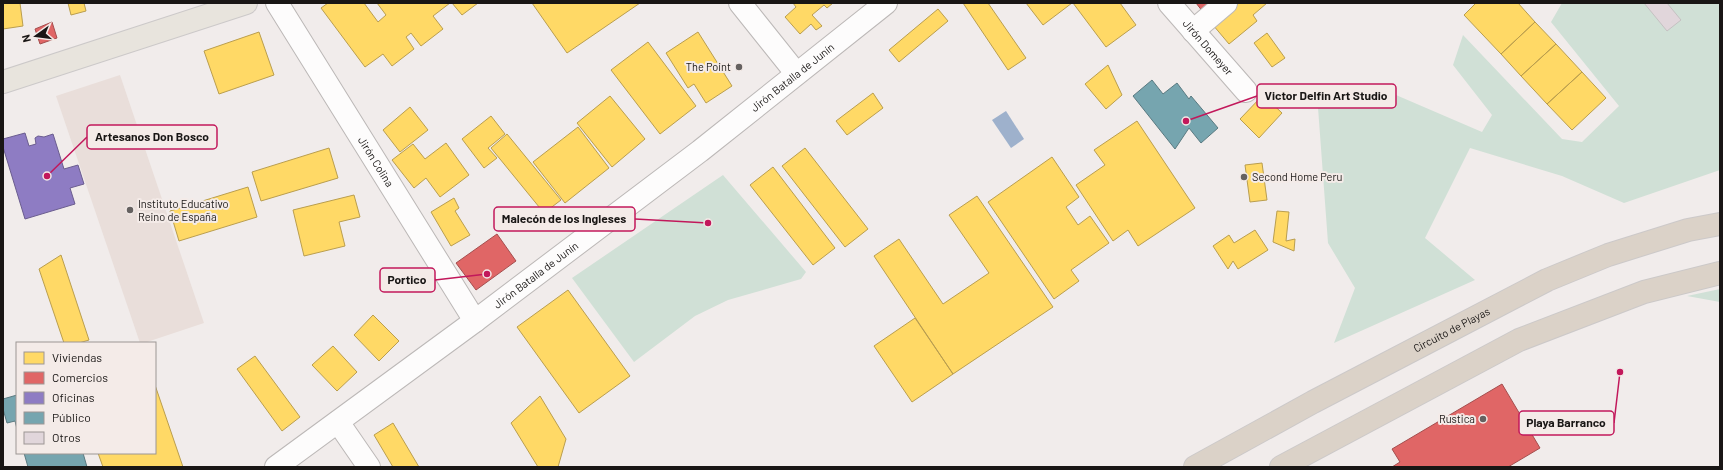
<svg xmlns="http://www.w3.org/2000/svg" width="1723" height="470" font-family="Barlow,sans-serif">
<style>
.built{fill:#e9deda}
.green{fill:#d0e0d6}
.water{fill:#9eb1cc}
.homes{fill:#ffd966;stroke:#ba9e4e}
.shops{fill:#e06666;stroke:#a44e4e}
.offices{fill:#8e7cc3;stroke:#6b5d8f}
.public{fill:#76a5af;stroke:#5a7a81}
.building{fill:#e1d6db;stroke:#c5c1c2}
.lines{fill:none;stroke-linecap:round;stroke-linejoin:round}
.minor-casing{stroke:#bcb8b7;stroke-width:24}
.major-casing{stroke:#ccc9c9;stroke-width:24}
.highway-casing{stroke:#ccc9c9;stroke-width:24}
.minor{stroke:#fdfcfc;stroke-width:22}
.major{stroke:#e8e4dd;stroke-width:22}
.highway{stroke:#dbd2c8;stroke-width:22}
.poi-dot{fill:#656160;stroke:#f4ebe8;stroke-width:1.5}
.labels{text-anchor:middle;stroke-width:4;stroke-linejoin:round;paint-order:stroke}
.street-label{font-size:11px;fill:#191615;stroke:#f4ebe8}
.poi-label{font-size:11px;fill:#191615;stroke:#f4ebe8;text-anchor:end}
.leader{fill:none;stroke:#c2185b;stroke-width:1.5}
.callout-dot{fill:#c2185b;stroke:#f4ebe8;stroke-width:1.5}
.callout{fill:#f4ebe8;stroke:#c2185b;stroke-width:1.5}
.callout-label{font-size:12px;text-anchor:middle;font-weight:bold;fill:#191615}
</style>
<rect width="100%" height="100%" fill="#f1eceb"/>
<!-- built -->
<path class="built" d="M120 75 204 323 144 343H140L56 96Z"/>
<!-- green -->
<path class="green" d="M1562 3H1720V170L1624 203 1562 176 1470 148 1425 238 1475 280 1334 343 1355 288 1328 243 1317 94 1389 92 1482 132 1492 115 1453 65 1463 35 1562 139 1582 142 1619 106 1551 22Z
M723 175 806 272 801 279 728 300 695 316 634 362 572 278Z
M1720 289V302L1687 296Z"/>
<!-- water -->
<path class="water" d="M1006 111 1024 139 1011 148 992 120Z"/>
<!-- homes -->
<path class="homes" d="M3 3H20L23 26 3 29Z
M68 3H84L86 11 71 15Z
M328 3H364L378 22 386 15 377 3H450L433 16 443 29 421 46 411 33 406 37 414 49 392 66 383 54 365 67 321 8Z
M452 3H478L462 15Z
M532 3H640L567 53Z
M793 3H833L827 8 824 5 812 15 822 26 816 30 811 24 800 34 785 17 796 7Z
M963 3H988L1026 58 1008 70Z
M1026 3H1072L1043 25Z
M1073 3H1120L1136 25 1106 47Z
M1239 3H1267L1253 15 1257 21 1229 44 1213 25Z
M1476 3H1518L1535 22 1501 54 1464 15Z
M938 9 948 21 899 62 889 50Z
M1535 22 1556 44 1521 76 1501 54Z
M259 32 274 75 219 94 204 51Z
M698 32 732 86 706 103 694 84 688 88 666 53Z
M1267 33 1285 58 1272 67 1254 43Z
M648 42 696 106 660 134 611 70Z
M1556 44 1582 72 1547 104 1521 76Z
M1108 65 1122 95 1106 109 1085 84Z
M1582 72 1606 98 1572 130 1547 104Z
M873 93 883 108 847 135 836 121Z
M1263 95 1282 113 1259 138 1240 119Z
M610 96 645 139 612 167 577 123Z
M410 107 428 130 400 152 383 130Z
M491 116 505 134 488 148 497 158 484 168 462 139Z
M1137 121 1195 208 1138 246 1128 230 1113 241 1076 185 1105 165 1094 150Z
M578 127 609 168 565 203 533 162Z
M507 134 561 200 544 213 491 148Z
M446 143 469 175 440 197 426 178 414 188 392 160 413 144 425 159Z
M329 148 338 178 261 201 252 172Z
M805 148 868 229 845 247 782 166Z
M1052 157 1079 197 1066 207 1078 225 1090 216 1109 243 1071 270 1079 281 1054 299 988 202Z
M1262 163 1267 200 1250 202 1245 165Z
M773 167 835 248 813 265 750 185Z
M248 187 257 217 179 241 170 211Z
M354 195 360 217 339 222 345 246 304 256 293 210Z
M977 196 1053 307 953 374 874 256 899 239 943 304 989 273 949 215Z
M454 198 459 208 455 211 470 235 451 246 431 212Z
M1277 211 1289 212 1286 241 1295 239 1294 251 1273 242Z
M1255 230 1268 250 1238 269 1233 261 1228 269 1213 246 1229 235 1234 243Z
M61 255 89 340 79 343H64L39 269Z
M568 290 630 376 579 413 517 327Z
M373 315 399 341 379 361 354 335Z
M915 318 953 374 912 402 874 346Z
M333 346 357 372 337 391 312 365Z
M255 356 300 417 282 431 237 369Z
M155 385 183 467H103L98 453H155Z
M540 396 566 439 558 467H538L511 423Z
M393 423 419 467H393L374 435Z"/>
<!-- shops -->
<path class="shops" d="M1196 3H1214L1203 12Z
M52 22 57 38 40 44 35 29Z
M497 234 516 261 476 290 456 263Z
M1502 384 1540 448 1508 467H1392L1400 462 1392 449Z"/>
<!-- offices -->
<path class="offices" d="M25 133 29 146 36 144 35 138 38 136 44 137 53 134 64 169 78 165 84 184 70 188 75 204 25 219 3 147V139Z"/>
<!-- public -->
<path class="public" d="M1152 80 1163 94 1177 83 1189 99 1191 96 1218 128 1201 143 1189 128 1175 149 1133 96Z
M17 395V429L15 421 7 423 3 409V399Z
M24 453H83L87 467H28Z"/>
<!-- building -->
<path class="building" d="M1644 3H1667L1681 20 1667 31Z"/>
<g class="lines">
<defs>
<g id="minor">
<path id="s1" d="M277 3 475 321"/>
<path d="M740 3 796 73"/>
<path id="s2" d="M1169 3 1246 91"/>
<path d="M1193 31 1226 3"/>
<path d="M338 422 369 467"/>
<path id="s3" d="M276 467 475 321 700 151 886 3"/>
</g>
<path id="major" d="M3 82 246 3"/>
<g id="highway">
<path id="s4" d="M1195 467 1313 402 1547 280 1608 255 1688 230 1720 224"/>
<path d="M1281 467 1519 340 1644 292 1720 273"/>
</g>
</defs>
<!-- minor casing -->
<use href="#minor" class="minor-casing"/>
<!-- major casing -->
<use href="#major" class="major-casing"/>
<!-- highway casing -->
<use href="#highway" class="highway-casing"/>
<!-- minor -->
<use href="#minor" class="minor"/>
<!-- major -->
<use href="#major" class="major"/>
<!-- highway -->
<use href="#highway" class="highway"/>
</g>
<!-- markers -->
<g class="poi-dot">
<circle cx="739" cy="67" r="4"/>
<circle cx="1244" cy="177" r="4"/>
<circle cx="130" cy="210" r="4"/>
<circle cx="1483" cy="419" r="4"/>
</g>
<g class="labels">
<!-- street labels -->
<g class="street-label">
<text dy="4" stroke="none"><textPath href="#s2" startOffset="59">Jirón Domeyer</textPath></text>
<text dy="4" stroke="none"><textPath href="#s3" startOffset="647">Jirón Batalla de Junín</textPath></text>
<text dy="4" stroke="none"><textPath href="#s1" startOffset="187">Jirón Colina</textPath></text>
<text dy="4" stroke="none"><textPath href="#s3" startOffset="323">Jirón Batalla de Junín</textPath></text>
<text dy="4" stroke="none"><textPath href="#s4" startOffset="291">Circuito de Playas</textPath></text>
</g>
<!-- poi labels -->
<g class="poi-label">
<text x="731" y="71">The Point</text>
<text x="1252" y="181" text-anchor="start">Second Home Peru</text>
<text x="138" y="208" text-anchor="start">Instituto Educativo<tspan x="138" dy="13">Reino de España</tspan></text>
<text x="1475" y="423">Rustica</text>
</g>
</g>
<!-- callouts -->
<path class="leader" d="M1186 121L1257 96M47 176L87 137M708 223L635 219M487 274L435 280M1620 372L1614 423"/>
<g class="callout-dot">
<circle cx="1186" cy="121" r="4"/>
<circle cx="47" cy="176" r="4"/>
<circle cx="708" cy="223" r="4"/>
<circle cx="487" cy="274" r="4"/>
<circle cx="1620" cy="372" r="4"/>
</g>
<g class="callout">
<rect x="1257" y="84" width="139" height="24" rx="4"/>
<rect x="87" y="125" width="130" height="24" rx="4"/>
<rect x="494" y="207" width="141" height="24" rx="4"/>
<rect x="380" y="268" width="55" height="24" rx="4"/>
<rect x="1519" y="411" width="95" height="24" rx="4"/>
</g>
<g class="callout-label">
<text x="1326" y="100">Victor Delfin Art Studio</text>
<text x="152" y="141">Artesanos Don Bosco</text>
<text x="564" y="223">Malecón de los Ingleses</text>
<text x="407" y="284">Portico</text>
<text x="1566" y="427">Playa Barranco</text>
</g>
<!-- border -->
<rect width="1723" height="470" fill="none" stroke="#191615" stroke-width="8"/>
<!-- legend -->
<rect x="16" y="342" width="140" height="112" fill="#f4ebe8" stroke="#9c9694"/>
<rect x="24" y="352" width="20" height="12" fill="#ffd966" stroke="#9c9694"/>
<text x="52" y="362" font-size="12" fill="#191615">Viviendas</text>
<rect x="24" y="372" width="20" height="12" fill="#e06666" stroke="#9c9694"/>
<text x="52" y="382" font-size="12" fill="#191615">Comercios</text>
<rect x="24" y="392" width="20" height="12" fill="#8e7cc3" stroke="#9c9694"/>
<text x="52" y="402" font-size="12" fill="#191615">Oficinas</text>
<rect x="24" y="412" width="20" height="12" fill="#76a5af" stroke="#9c9694"/>
<text x="52" y="422" font-size="12" fill="#191615">Público</text>
<rect x="24" y="432" width="20" height="12" fill="#e1d6db" stroke="#9c9694"/>
<text x="52" y="442" font-size="12" fill="#191615">Otros</text>
<!-- north arrow -->
<g transform="translate(36 36) rotate(256)" stroke="#f4ebe8" stroke-width="3" paint-order="stroke">
<path d="M0-3L7 15L0 10L-7 15Z" fill="#191615"/>
<text y="-6" font-size="11" font-weight="bold" text-anchor="middle" fill="#191615">N</text>
</g>
</svg>
